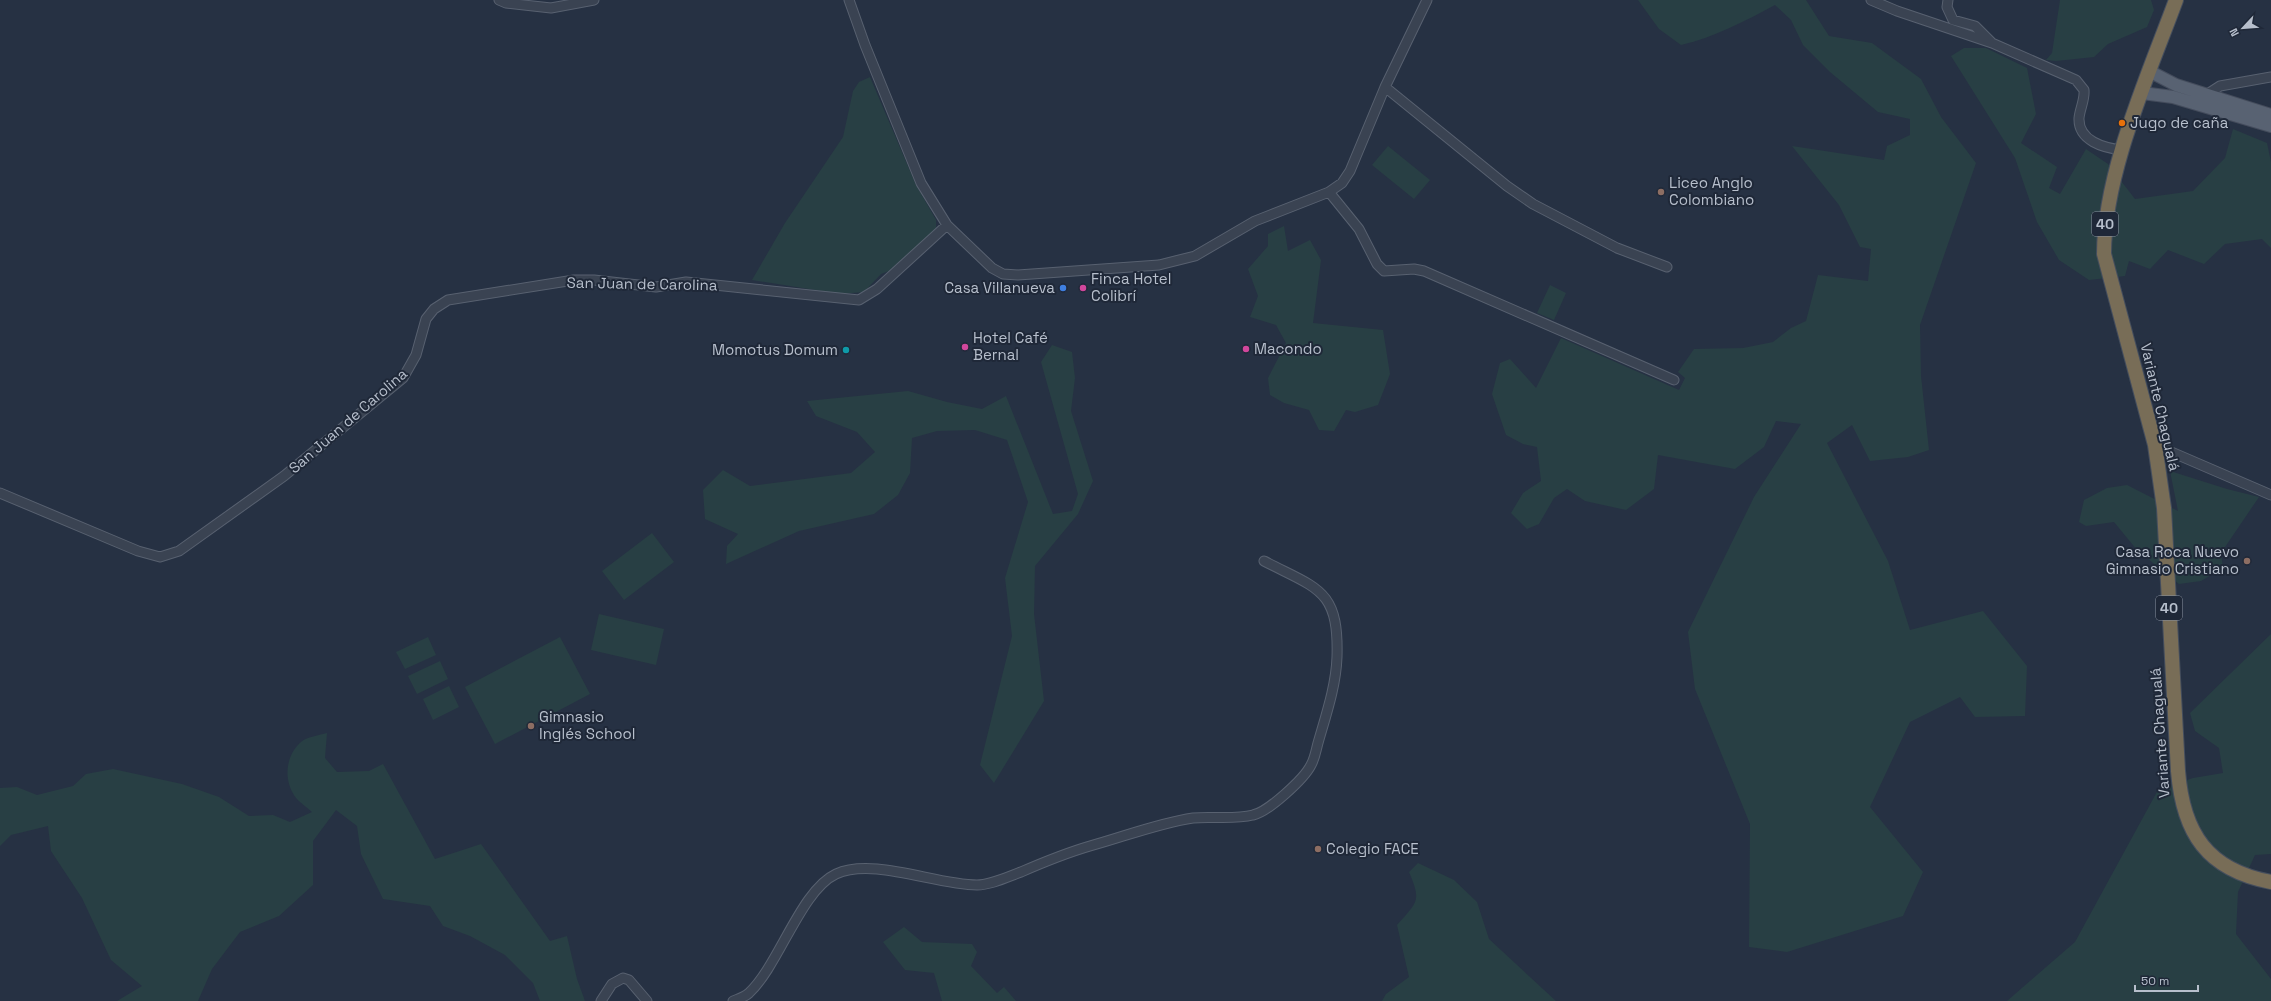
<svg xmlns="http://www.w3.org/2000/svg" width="2271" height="1001" font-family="'Space Grotesk',sans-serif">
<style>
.green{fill:#283f44}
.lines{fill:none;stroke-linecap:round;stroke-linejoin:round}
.minor-casing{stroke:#586170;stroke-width:11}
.major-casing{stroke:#444c5c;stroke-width:14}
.highway-casing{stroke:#454e5d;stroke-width:16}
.minor{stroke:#3a4352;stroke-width:9}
.major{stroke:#586272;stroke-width:12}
.highway{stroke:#786d57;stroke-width:14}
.food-dot{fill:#e8710a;stroke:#1f2838;stroke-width:1.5}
.education-dot{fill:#8d6e63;stroke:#1f2838;stroke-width:1.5}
.shop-dot{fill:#3f7fe0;stroke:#1f2838;stroke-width:1.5}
.hotel-dot{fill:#d1479c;stroke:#1f2838;stroke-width:1.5}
.culture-dot{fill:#0f9aa8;stroke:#1f2838;stroke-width:1.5}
.labels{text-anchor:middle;stroke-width:4;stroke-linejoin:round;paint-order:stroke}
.shield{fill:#1f2838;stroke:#8992a0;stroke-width:1}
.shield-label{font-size:14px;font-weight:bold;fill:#b7bfcc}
.poi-label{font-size:15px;fill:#b7bfcc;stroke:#1f2838;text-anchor:start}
.street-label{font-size:15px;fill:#b7bfcc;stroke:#1f2838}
</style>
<rect width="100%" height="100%" fill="#263143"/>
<!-- green -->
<path class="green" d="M1638 0H1806L1829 36 1872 43 1921 79 1941 117 1976 163 1920 325 1921 376 1929 450 1908 457 1870 461 1852 425 1827 443 1888 561 1910 630 1983 611 2027 666 2025 716 1975 717 1960 697 1910 722 1870 807 1923 872 1903 916 1787 952 1749 947 1750 824 1695 689 1688 632 1754 497 1801 424 1776 421 1764 447 1735 469 1658 455 1654 489 1626 510 1585 501 1567 489 1554 498 1539 524 1527 529 1511 513 1523 493 1541 481 1537 447 1523 444 1506 435 1492 394 1500 363 1510 359 1536 388 1561 338 1679 390 1685 378 1678 372 1694 349 1743 348 1773 342 1791 328 1806 321 1818 275 1868 281 1871 249 1860 247 1839 205 1792 146 1884 160 1887 146 1910 135V119L1878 112 1830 72 1803 45 1791 20 1775 5C1745 21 1715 37 1681 45L1659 29Z
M2060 0H2151L2154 10 2147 27 2108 44 2094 57 2056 61 2046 60 2052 53Z
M1964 48H1986L2027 68 2036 114 2021 143 2057 167 2049 188 2060 194 2086 149 2108 164 2135 199 2193 191 2225 158 2233 129 2267 143 2271 162V248L2262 239 2225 244 2204 264 2168 250 2150 269 2129 261 2125 276 2089 280 2059 260 2037 222 2015 158 1951 56Z
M870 77 916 185 936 220V230L889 271 881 274 864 292 840 294 752 280 785 223 843 137 853 91 859 82Z
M1388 146 1430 180 1414 199 1372 165Z
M1284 226 1288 251 1310 240 1321 260 1313 323 1383 330 1390 374 1378 405 1355 412 1346 410 1334 431 1319 430 1309 410 1284 403 1270 395 1268 378 1286 343 1276 325 1250 317 1258 296 1248 269 1268 246V234Z
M1550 285 1566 293 1554 320 1537 313Z
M1052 345 1072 352 1075 378 1071 411 1093 481 1078 514 1035 566 1034 614 1044 701 994 783 980 765 1012 636 1005 578 1028 502 1007 440 975 430 937 431 912 438 910 473 898 495 874 514 799 531 726 564 727 546 738 534 705 519 703 490 723 470 750 486 851 473 875 452 857 432 816 416 807 401 908 391 947 402 982 409 1006 396 1053 514 1072 511 1078 494 1041 362Z
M2170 471 2227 489 2259 497 2221 553 2223 568 2201 581 2179 584 2137 550 2114 522 2086 526 2079 522 2084 500 2107 488 2127 485 2178 511Z
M652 533 674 562 624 600 602 571Z
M599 614 664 629 656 665 591 650Z
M2271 634V854L2255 855 2238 892 2236 934 2271 979V1001H2007L2075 942 2158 790 2193 778 2223 773 2219 748 2195 731 2190 713Z
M428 637 436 655 405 669 396 652Z
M560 637 590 694 495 744 465 687Z
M440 661 448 679 417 694 408 676Z
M449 686 459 707 433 720 423 699Z
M327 733 325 758 337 772 369 771 383 764 435 859 481 844 550 941 567 936 577 979 585 1001H540L533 983 505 955 470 936 443 926 430 906 383 899 361 854 357 826 336 810 313 841V885L279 916 240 932 212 969 198 1001H117L142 986 111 960 82 898 51 851 48 826 11 835 0 846V788L17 787 37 795 73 786 86 774 113 769 182 784 219 797 249 816 273 815 290 822 312 812C307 807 300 803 296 798 283 781 285 756 301 742 306 737 320 735 327 733Z
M1418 863 1454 880 1477 902 1489 939 1556 1001H1382L1386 994 1409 977 1397 925C1417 902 1422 902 1409 872Z
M904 927 922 942 972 944 977 952 971 966 997 993 1004 987 1016 1001H942L934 973 905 970 883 942Z"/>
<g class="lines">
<defs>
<path id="minor" d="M499 0 506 3 551 8 594 0
M849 0 865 45 921 183 947 225 992 268 1003 274 1018 275 1159 265 1195 256 1255 221 1329 192 1342 183 1350 171 1385 87 1427 0
M1871 0 1897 11 1992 43 2076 80 2084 90C2085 100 2080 108 2079 118 2078 141 2104 148 2122 150
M1948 0 1947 7 1953 20 1975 26 1991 42
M1385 87 1507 186 1533 204 1617 248 1667 267
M2206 95 2220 86 2271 77
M1329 192 1359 229 1377 264 1384 271 1414 269 1424 271 1674 380
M2155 445 2271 495
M0 493 138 551 160 557 179 551 284 476 403 378 416 355 426 319 434 309 448 300 574 280H594L656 287 686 282 859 300 877 289 947 225
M601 1001 612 984 623 978 629 980 647 1001
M733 1001C738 999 745 997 749 993 779 965 801 890 836 874 873 857 936 885 977 885 991 885 1007 877 1021 872 1044 862 1066 853 1090 846 1123 837 1159 823 1193 818 1212 816 1233 820 1253 815 1268 812 1304 779 1311 765 1315 758 1316 750 1318 743 1326 715 1336 686 1337 657 1339 589 1318 589 1264 561"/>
<path id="major" d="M2149 71 2176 85 2271 115
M2142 93 2173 97 2271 126"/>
<path id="highway" d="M2176 0C2148 76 2104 173 2104 254L2155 445 2164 508 2178 771C2183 833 2207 870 2271 882"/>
</defs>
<!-- minor casing -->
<use href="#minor" class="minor-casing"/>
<!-- major casing -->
<use href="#major" class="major-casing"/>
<!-- highway casing -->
<use href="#highway" class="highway-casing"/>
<!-- minor -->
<use href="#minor" class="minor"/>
<!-- major -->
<use href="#major" class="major"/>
<!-- highway -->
<use href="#highway" class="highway"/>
</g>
<!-- markers -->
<circle class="food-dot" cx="2122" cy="123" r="4"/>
<g class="education-dot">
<circle cx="1661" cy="192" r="4"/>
<circle cx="2247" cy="561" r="4"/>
<circle cx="531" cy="726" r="4"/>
<circle cx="1318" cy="849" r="4"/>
</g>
<circle class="shop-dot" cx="1063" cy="288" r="4"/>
<g class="hotel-dot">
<circle cx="1083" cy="288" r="4"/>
<circle cx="965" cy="347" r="4"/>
<circle cx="1246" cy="349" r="4"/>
</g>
<circle class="culture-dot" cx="846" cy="350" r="4"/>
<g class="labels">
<!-- shield labels -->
<g class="shield">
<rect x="2092" y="212" width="26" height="24" rx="3"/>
<rect x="2156" y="596" width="26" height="24" rx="3"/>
</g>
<g class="shield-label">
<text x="2105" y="229">40</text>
<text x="2169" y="613">40</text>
</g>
<!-- poi labels -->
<g class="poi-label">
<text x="2130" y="128">Jugo de caña</text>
<text x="1669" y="188">Liceo Anglo<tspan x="1669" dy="17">Colombiano</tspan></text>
<text x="1091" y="284">Finca Hotel<tspan x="1091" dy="17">Colibrí</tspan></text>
<text x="1055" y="293" text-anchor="end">Casa Villanueva</text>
<text x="973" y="343">Hotel Café<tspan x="973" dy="17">Bernal</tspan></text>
<text x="1254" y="354">Macondo</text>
<text x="838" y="355" text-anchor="end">Momotus Domum</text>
<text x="2239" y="557" text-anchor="end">Casa Roca Nuevo<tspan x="2239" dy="17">Gimnasio Cristiano</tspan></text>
<text x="539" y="722">Gimnasio<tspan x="539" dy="17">Inglés School</tspan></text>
<text x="1326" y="854">Colegio FACE</text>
</g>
<!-- street labels -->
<g class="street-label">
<text transform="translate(642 284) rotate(1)" y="5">San Juan de Carolina</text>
<text transform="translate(2160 407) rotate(77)" y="5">Variante Chagualá</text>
<text transform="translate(348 421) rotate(-41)" y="5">San Juan de Carolina</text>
<text transform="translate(2160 733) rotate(-94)" y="5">Variante Chagualá</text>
</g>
</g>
<!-- north arrow -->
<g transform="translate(2243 28) rotate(244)" stroke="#1f2838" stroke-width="3" paint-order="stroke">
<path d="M0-3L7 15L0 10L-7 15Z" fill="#b7bfcc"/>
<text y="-6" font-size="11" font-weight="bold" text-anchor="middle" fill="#b7bfcc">N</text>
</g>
<!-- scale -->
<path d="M2135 985v6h63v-6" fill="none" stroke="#b7bfcc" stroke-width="2"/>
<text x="2141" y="985" font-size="12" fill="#b7bfcc" stroke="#1f2838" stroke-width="3" paint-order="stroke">50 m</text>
</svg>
